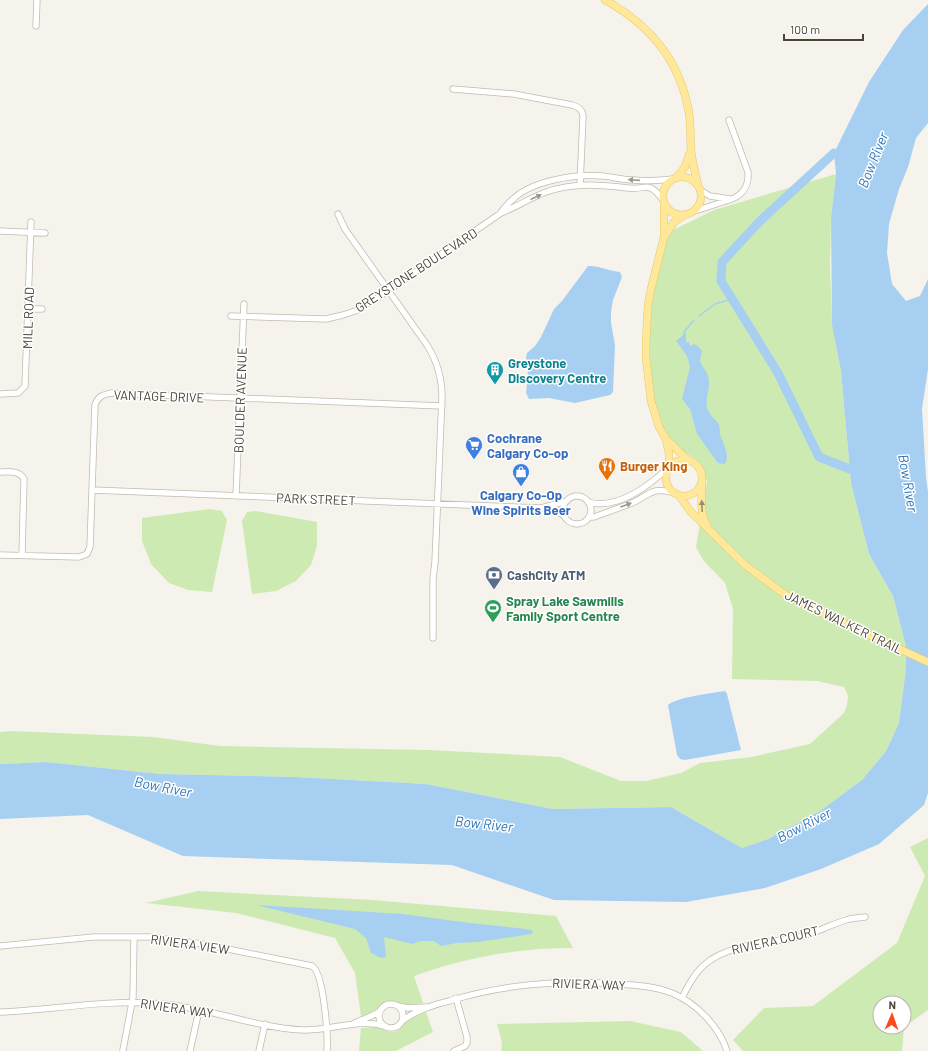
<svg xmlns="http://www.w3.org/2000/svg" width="928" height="1051" font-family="Barlow,sans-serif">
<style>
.green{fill:#ceeab3;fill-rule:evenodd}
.water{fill:#a7cff2}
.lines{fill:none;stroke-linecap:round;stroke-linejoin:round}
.stream{stroke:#a7cff2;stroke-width:1.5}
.river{stroke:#a7cff2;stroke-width:9}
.minor-casing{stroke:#c1bbad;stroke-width:7}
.major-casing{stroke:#e7c867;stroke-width:8}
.minor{stroke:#fff;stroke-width:5.5}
.major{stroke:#ffe89a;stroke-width:7}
.oneway{fill:#9b9892}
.oneway2{fill:#9b8e64}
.labels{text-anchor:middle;stroke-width:3;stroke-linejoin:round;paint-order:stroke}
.street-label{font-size:13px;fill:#4a4438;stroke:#fff}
.culture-label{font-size:13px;font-weight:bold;fill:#0d838f;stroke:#fff;text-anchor:start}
.shop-label{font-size:13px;font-weight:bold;fill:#366cbe;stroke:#fff;text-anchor:start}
.food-label{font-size:13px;font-weight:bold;fill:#c56008;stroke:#fff;text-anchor:start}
.service-label{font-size:13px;font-weight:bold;fill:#4e5e75;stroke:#fff;text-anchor:start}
.leisure-label{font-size:13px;font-weight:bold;fill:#27864d;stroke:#fff;text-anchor:start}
.water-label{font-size:14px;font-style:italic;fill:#2d76ba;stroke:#fff}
</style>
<rect width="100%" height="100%" fill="#f5f3eb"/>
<!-- green -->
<path class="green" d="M836 174 831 217 830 265 832 323 841 371 851 483 869 554 893 596 906 646V668L899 723 886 751 862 780 820 811 768 839 742 848 671 807 553 809 426 784 296 777 161 774 46 762 0 764V732L10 731 153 737 220 746 430 750 560 757 621 781H646L681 773 700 763 751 757 810 744 844 713 847 705 848 696 844 687 817 681 732 679 733 609 725 583 703 560 696 547 707 481 697 460 666 439 651 401 647 323 667 233 714 210Z
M210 509 222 511 227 520 212 592 188 590 169 583 151 564 142 541V518Z
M256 511 317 522V546L311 565 296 581 276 591 252 594 242 521 247 512Z
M928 838V1010L904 1027 902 1051H743L733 1040 764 1008 813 1006 897 943 925 876 910 847ZM880 1003H904V1027H880Z
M198 891 373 900 556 916 573 948C518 948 466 957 414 976L423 1003 406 1006 395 1001 388 1002 378 1010 361 1016 355 973 335 938 236 913 146 903Z
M426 1012 433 1032 396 1051H359L361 1028 377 1027 389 1032H394L399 1030 405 1022Z
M630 1021 681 1032 703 1051H501L502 1042 497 1024Z"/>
<!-- water -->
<path class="water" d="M928 4V123L916 138 908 167 899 189 889 224 887 253 892 284 906 301 920 296 928 279V369L922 409 926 477 928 492V793L924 805 879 844 821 869 765 888 686 902 554 900 452 865 183 856 88 815 0 819V764L46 762 161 774 296 777 426 784 553 809 671 807 742 848 768 839 820 811 862 780 886 751 899 723 906 668V646L893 596 869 554 851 483 841 371 832 325 831 217 836 174 834 153 869 82 903 30Z
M588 266C597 265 610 271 620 272L622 277 613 300 611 312V323L615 345 613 392 610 395 575 403 549 398 529 399 526 393 528 375 526 358 527 353 535 346 541 337 554 309 562 301Z
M684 332 686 333V342H689L690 346 694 344 697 345 702 351 700 361C703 369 708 371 709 381 710 390 705 398 707 408 709 414 714 418 718 423 721 427 719 433 721 437 724 445 730 456 725 464L718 463 697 434 690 409 682 399 690 367 687 356 676 341 682 336Z
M725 691 727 694 741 750 685 760 680 759 677 755 668 705C677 697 713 693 725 691Z
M256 905 403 914 470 923 526 929 533 931 532 934 478 942 457 943 441 946 434 941H421L412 944 384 937 386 957 381 958 371 953 366 938 355 929Z"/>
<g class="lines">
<!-- stream -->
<path class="stream" d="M699 316 715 304 732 299
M684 332 694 320"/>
<!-- river -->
<path class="river" d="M834 153 760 221 722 262 721 281 778 373 819 457 850 469"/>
<defs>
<path id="minor" d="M36 26 37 0
M453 89 514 94 572 105C579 107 583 110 583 117L580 185
M700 190 710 196 730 199
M501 212C504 209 507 204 511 201 531 180 576 174 603 176 613 177 623 180 634 180 647 182 660 180 673 179
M692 212 732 199C744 194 749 184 748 172L729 120
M338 214 345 229 427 345C437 361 442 379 442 397L435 562 433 579V638
M0 231 45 233
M28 309H42
M231 316 326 319 343 315 355 311 376 299 501 213C516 207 530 198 546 192 573 182 600 185 628 188 647 190 648 180 663 200
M0 394 18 393 25 386 31 222
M0 472C9 472 19 470 24 479L22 555
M92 490 541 508
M236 496 244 304
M563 510a14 14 0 1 1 28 0a14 14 0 1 1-28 0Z
M588 502C617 510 647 487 667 469
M565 517 558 511 541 508 567 501
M589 517H594C605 513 616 509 627 505 648 498 649 485 674 493
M0 555 79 557 87 554 90 547 95 405C98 396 103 395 111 393L442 406
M0 946 94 937H150L203 944 312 966C324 973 328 1036 327 1051
M682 998C688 986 694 974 704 965 728 943 773 943 803 936 818 932 832 924 846 920 852 918 859 918 865 917
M379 1016a12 12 0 1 1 24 0a12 12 0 1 1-24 0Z
M399 1006 407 1008 426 1007
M0 1012C14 1012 28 1010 42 1009 83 1005 123 1000 163 1004 210 1008 256 1028 303 1030 329 1031 363 1017 387 1027
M402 1021C415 1011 432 1005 449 1001 505 984 557 980 616 984 635 985 654 986 672 993 696 1003 719 1026 727 1051
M353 1024C362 1019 372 1017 380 1011
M123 1050 133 997 134 937
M190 1051 199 1010
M259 1051 265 1024
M454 1051 465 1046 467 1043V1037L456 998"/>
<path id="major" d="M605 0C650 25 680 60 689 113 691 125 690 137 691 149 692 161 695 173 698 185
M663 196a19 19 0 1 1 38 0a19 19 0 1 1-38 0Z
M676 178 685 167 690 152
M664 202V237L651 289 648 305 646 342V358L651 401 659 427 666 439 669 454V466
M664 237 674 222 685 215
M666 439 688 460
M666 478a18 18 0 1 1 36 0a18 18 0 1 1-36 0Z
M702 484C702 498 699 512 707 525
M679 495 690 511 745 565 780 591 798 602 928 662"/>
</defs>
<!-- minor casing -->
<use href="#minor" class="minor-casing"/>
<!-- major casing -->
<use href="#major" class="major-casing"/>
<!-- minor -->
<use href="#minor" class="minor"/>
<!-- major -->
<use href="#major" class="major"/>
</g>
<!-- one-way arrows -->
<defs><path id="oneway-solid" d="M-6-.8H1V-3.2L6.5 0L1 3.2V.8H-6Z"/></defs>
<g class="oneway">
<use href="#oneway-solid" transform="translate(634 180) rotate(-176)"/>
<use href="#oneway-solid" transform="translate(536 197) rotate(-24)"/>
<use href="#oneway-solid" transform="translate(626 505) rotate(-20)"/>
</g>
<use class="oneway2" href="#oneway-solid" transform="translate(702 506) rotate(-92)"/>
<!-- icons -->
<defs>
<symbol id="building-pin" viewBox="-11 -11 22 30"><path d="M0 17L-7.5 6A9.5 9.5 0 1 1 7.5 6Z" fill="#0f9aa8" stroke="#fff"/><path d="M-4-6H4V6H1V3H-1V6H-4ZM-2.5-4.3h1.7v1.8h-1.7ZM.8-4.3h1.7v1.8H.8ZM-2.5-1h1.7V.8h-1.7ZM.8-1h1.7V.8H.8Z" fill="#fff"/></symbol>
<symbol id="supermarket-pin" viewBox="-11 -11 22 30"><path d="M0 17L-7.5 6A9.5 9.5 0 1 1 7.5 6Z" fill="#3f7fe0" stroke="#fff"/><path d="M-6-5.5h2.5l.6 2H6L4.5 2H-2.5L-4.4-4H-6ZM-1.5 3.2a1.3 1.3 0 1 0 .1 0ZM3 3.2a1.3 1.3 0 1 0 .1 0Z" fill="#fff"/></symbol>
<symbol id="restaurant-pin" viewBox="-11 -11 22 30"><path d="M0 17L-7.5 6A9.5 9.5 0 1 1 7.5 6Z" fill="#e8710a" stroke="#fff"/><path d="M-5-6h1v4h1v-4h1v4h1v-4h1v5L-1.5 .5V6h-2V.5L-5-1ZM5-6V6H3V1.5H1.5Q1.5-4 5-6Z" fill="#fff"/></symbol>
<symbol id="shop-pin" viewBox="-11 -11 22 30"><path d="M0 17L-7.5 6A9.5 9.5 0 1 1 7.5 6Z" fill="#3f7fe0" stroke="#fff"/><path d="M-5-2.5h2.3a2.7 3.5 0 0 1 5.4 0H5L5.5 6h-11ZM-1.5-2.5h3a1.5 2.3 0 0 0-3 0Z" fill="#fff"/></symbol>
<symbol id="bank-pin" viewBox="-11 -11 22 30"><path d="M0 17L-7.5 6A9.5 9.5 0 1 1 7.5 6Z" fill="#5c6f8a" stroke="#fff"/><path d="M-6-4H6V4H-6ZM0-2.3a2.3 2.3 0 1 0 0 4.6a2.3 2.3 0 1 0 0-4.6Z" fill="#fff"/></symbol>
<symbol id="stadium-pin" viewBox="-11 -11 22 30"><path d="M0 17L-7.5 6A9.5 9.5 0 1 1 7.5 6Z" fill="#2e9e5b" stroke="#fff"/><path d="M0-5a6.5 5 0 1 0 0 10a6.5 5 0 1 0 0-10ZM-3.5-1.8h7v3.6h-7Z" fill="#fff"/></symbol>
</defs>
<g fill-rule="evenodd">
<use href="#building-pin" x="485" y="360" width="20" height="27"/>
<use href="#supermarket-pin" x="464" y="435" width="20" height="27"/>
<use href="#restaurant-pin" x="597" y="456" width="20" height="27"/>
<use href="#shop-pin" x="511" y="462" width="20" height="27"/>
<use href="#bank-pin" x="484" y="565" width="20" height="27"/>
<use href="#stadium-pin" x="483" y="598" width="20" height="27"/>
</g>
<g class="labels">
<!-- street labels -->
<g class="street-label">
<text transform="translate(416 270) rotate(-33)" y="5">GREYSTONE BOULEVARD</text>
<text transform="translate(28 318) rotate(-88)" y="5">MILL ROAD</text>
<text transform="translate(159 396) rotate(2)" y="5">VANTAGE DRIVE</text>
<text transform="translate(240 400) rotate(-88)" y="5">BOULDER AVENUE</text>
<text transform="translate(316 499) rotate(2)" y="5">PARK STREET</text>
<text transform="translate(844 622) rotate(26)" y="5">JAMES WALKER TRAIL</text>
<text transform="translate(775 940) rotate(-13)" y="5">RIVIERA COURT</text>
<text transform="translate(190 944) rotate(8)" y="5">RIVIERA VIEW</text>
<text transform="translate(589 984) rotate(2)" y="5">RIVIERA WAY</text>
<text transform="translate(177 1008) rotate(8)" y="5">RIVIERA WAY</text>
</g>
<!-- culture labels -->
<g class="culture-label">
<text x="508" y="368">Greystone<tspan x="508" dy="15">Discovery Centre</tspan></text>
</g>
<!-- shop labels -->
<g class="shop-label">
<text x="487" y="443">Cochrane<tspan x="487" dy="15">Calgary Co-op</tspan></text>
<text x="521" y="500" text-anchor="middle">Calgary Co-Op<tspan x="521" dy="15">Wine Spirits Beer</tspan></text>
</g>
<!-- food labels -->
<g class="food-label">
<text x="620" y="471">Burger King</text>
</g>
<!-- service labels -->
<g class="service-label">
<text x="507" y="580">CashCity ATM</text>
</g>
<!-- leisure labels -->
<g class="leisure-label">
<text x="506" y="606">Spray Lake Sawmills<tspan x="506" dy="15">Family Sport Centre</tspan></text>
</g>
<!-- water labels -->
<g class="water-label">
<text transform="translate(873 160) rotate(-68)" y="5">Bow River</text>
<text transform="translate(908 483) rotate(80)" y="5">Bow River</text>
<text transform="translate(163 787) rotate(11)" y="5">Bow River</text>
<text transform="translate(484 824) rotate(6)" y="5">Bow River</text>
<text transform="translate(804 825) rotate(-27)" y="5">Bow River</text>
</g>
</g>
<!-- north arrow -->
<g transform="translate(892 1015) rotate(2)"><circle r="19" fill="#ffffff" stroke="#b7b4af"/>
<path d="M0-3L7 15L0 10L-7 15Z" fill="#fe4919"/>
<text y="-6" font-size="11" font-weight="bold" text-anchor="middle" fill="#4a4438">N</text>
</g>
<!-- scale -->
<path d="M784 34v6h79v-6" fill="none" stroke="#4a4438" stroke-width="2"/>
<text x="790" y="34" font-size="12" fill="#4a4438" stroke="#ffffff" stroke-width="3" paint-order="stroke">100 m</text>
</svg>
